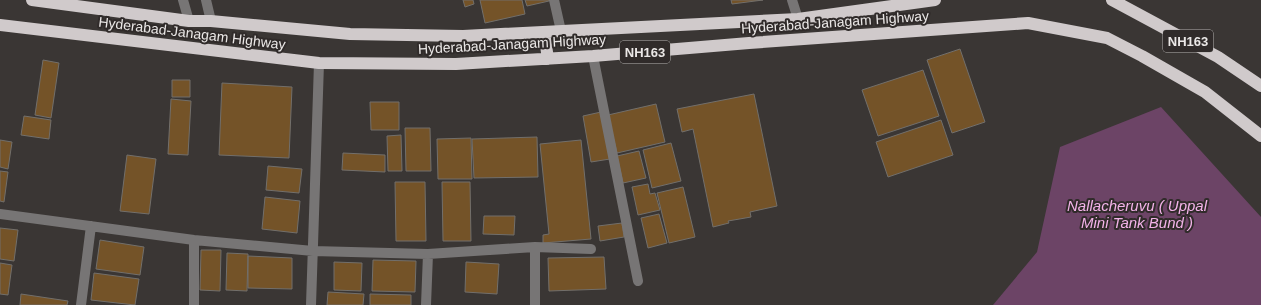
<svg xmlns="http://www.w3.org/2000/svg" width="1261" height="305" font-family="Arial,sans-serif">
<style>
.water{fill:#6c4466}
.building{fill:#745328;stroke:#726f6b}
.lines{fill:none;stroke-linecap:round;stroke-linejoin:round}
.minor{stroke:#777575;stroke-width:10}
.highway{stroke:#d0cacb;stroke-width:12}
.labels{text-anchor:middle;stroke-width:4;stroke-linejoin:round;paint-order:stroke}
.shield{fill:#302b2a;stroke:#b2afae;stroke-width:1}
.shield-label{font-size:13px;font-weight:bold;fill:#eae7e6}
.street-label{font-size:14px;fill:#eae7e6;stroke:#302b2a}
.water-label{font-size:15px;font-style:italic;fill:#f3b3e9;stroke:#302b2a}
</style>
<rect width="100%" height="100%" fill="#3a3634"/>
<!-- water -->
<path class="water" d="M1161 107 1261 217V305H993L1037 252 1060 147Z"/>
<!-- building -->
<path class="building" d="M463 0H473L474 4 465 7Z
M480 0H522L525 14 485 23Z
M525 0H549V1L527 6Z
M731 0H763L732 4Z
M960 49 985 122 952 133 927 60Z
M43 60 59 63 51 118 35 115Z
M923 70 939 116 878 136 862 90Z
M172 80H190V97H172Z
M222 83 292 87 289 158 219 155Z
M754 94 777 206 750 212 751 217 728 221 729 223 713 227 693 129 682 132 677 109Z
M171 99 191 101 188 155 168 154Z
M370 102H399V130H371Z
M656 104 665 142 617 153 608 115Z
M601 112 610 159 591 162 583 116Z
M24 116 51 120 49 139 21 135Z
M941 120 953 155 888 177 876 142Z
M405 128H430L431 171H406Z
M401 135 402 171H388L387 136Z
M537 137 538 177 474 178 472 139Z
M471 138 472 179H438L437 139Z
M0 140 12 142 8 169 0 167Z
M581 140 591 239 543 243V235L549 234 540 144Z
M671 143 681 181 652 188 643 150Z
M639 151 646 178 623 183 617 156Z
M343 153 385 155V172L342 170Z
M127 155 156 159 149 214 120 211Z
M268 166 302 169 299 193 266 190Z
M0 171 8 172 4 202 0 201Z
M395 182H425L426 241H396Z
M442 182H470L471 241H443Z
M648 184 650 194 655 193 660 210 638 215 632 187Z
M683 187 695 237 669 243 657 193Z
M265 197 300 201 297 233 262 229Z
M659 214 667 243 648 248 641 218Z
M484 216H515L514 235 483 234Z
M622 223 624 237 600 241 598 226Z
M0 228 18 230 14 261 0 259Z
M100 240 144 247 140 275 96 269Z
M201 250H221L220 291 200 290Z
M227 253 248 254 247 291 226 290Z
M248 256 292 258V289L248 288Z
M604 257 606 289 549 291 548 258Z
M373 260 416 261 415 292 372 291Z
M334 262 362 263 361 291 334 290Z
M466 262 499 264 497 294 465 292Z
M0 263 12 265 8 295 0 294Z
M94 273 139 279 135 305 91 300Z
M328 292 364 294 363 305H327Z
M21 294 68 301 67 305H20Z
M370 294 411 295V305H370Z"/>
<g class="lines">
<!-- minor -->
<path class="minor" d="M183 0 189 21
M206 0 211 21
M554 0 561 31
M792 0 798 19
M593 56 638 281
M0 214 194 240 313 251 428 254 535 247 591 249
M81 305 91 226
M194 305V240
M311 305 319 63
M426 305 428 254
M535 305V247"/>
<!-- highway -->
<path class="highway" d="M32 0 189 21H211L350 34 463 36 798 19 935 0
M1112 0 1218 57 1261 86
M0 25 319 63 456 64 593 56 749 43 1028 23 1107 38 1142 56 1205 92 1261 136
M544 32 548 59"/>
</g>
<g class="labels">
<!-- shield labels -->
<g class="shield">
<rect x="1163" y="30" width="50" height="22" rx="3"/>
<rect x="620" y="41" width="50" height="22" rx="3"/>
</g>
<g class="shield-label">
<text x="1188" y="46">NH163</text>
<text x="645" y="57">NH163</text>
</g>
<!-- street labels -->
<g class="street-label">
<text transform="translate(835 22) rotate(-4)" y="5">Hyderabad-Janagam Highway</text>
<text transform="translate(192 33) rotate(7)" y="5">Hyderabad-Janagam Highway</text>
<text transform="translate(512 44) rotate(-3)" y="5">Hyderabad-Janagam Highway</text>
</g>
<!-- water labels -->
<g class="water-label">
<text x="1137" y="211">Nallacheruvu ( Uppal<tspan x="1137" dy="17">Mini Tank Bund )</tspan></text>
</g>
</g>
</svg>
